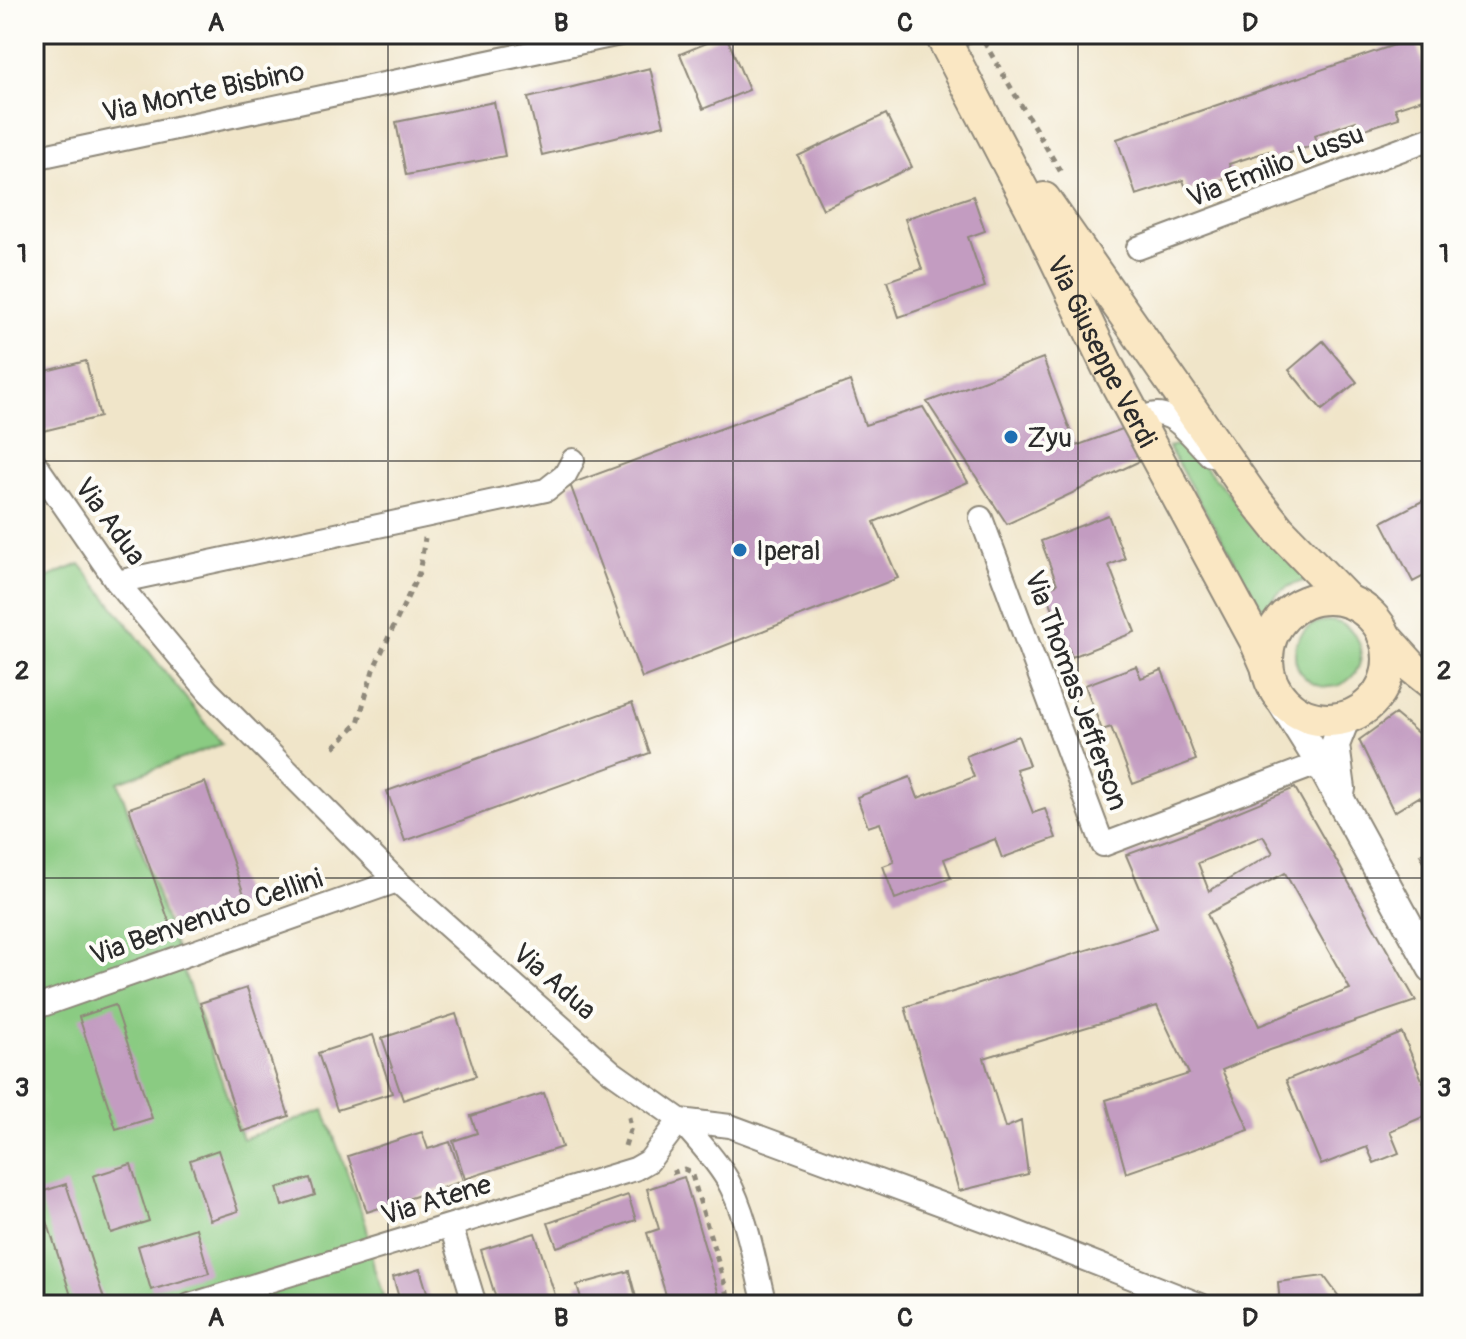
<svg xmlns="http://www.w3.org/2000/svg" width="1466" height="1339" font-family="Pangolin,sans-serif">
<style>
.green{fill:#8acb82;stroke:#5a7b56;stroke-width:2}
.building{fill:#c39cc1;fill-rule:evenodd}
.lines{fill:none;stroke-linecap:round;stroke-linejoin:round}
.minor-casing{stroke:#8e887a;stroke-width:26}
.tertiary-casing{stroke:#8e887a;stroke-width:32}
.secondary-casing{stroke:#8e887a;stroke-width:36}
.path{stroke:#8e887a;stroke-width:5;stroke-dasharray:6 6;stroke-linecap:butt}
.minor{stroke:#fff;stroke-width:22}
.tertiary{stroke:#fff;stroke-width:28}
.secondary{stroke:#fae7c3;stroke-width:32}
.grid{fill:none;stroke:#2b2b2b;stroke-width:2;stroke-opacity:0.55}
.poi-dot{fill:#1f6fb2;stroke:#fdfcf7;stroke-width:3}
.labels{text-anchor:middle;stroke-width:8;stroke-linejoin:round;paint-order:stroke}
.street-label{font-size:28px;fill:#2b2b2b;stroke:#fdfcf7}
.poi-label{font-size:28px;fill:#2b2b2b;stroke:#fdfcf7;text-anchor:start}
.neatline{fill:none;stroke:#2b2b2b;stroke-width:3}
.grid-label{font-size:26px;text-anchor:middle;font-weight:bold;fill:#2b2b2b}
</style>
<rect width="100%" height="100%" fill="#fdfcf7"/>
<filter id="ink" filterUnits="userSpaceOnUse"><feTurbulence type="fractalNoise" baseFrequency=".0125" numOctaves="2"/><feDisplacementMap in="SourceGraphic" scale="16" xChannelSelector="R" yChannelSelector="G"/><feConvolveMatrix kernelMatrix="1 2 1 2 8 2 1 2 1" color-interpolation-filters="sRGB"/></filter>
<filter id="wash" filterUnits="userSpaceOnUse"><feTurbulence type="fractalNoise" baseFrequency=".006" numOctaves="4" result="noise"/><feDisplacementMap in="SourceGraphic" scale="32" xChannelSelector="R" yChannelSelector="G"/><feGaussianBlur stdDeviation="1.8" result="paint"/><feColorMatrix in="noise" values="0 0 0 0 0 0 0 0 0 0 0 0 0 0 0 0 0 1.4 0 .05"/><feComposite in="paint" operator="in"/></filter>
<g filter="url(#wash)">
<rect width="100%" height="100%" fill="#f0e5c9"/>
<!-- green -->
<path class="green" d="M1183 443 1308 580C1287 585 1274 592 1264 612L1168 447Z
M80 564 222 744 118 782 242 1139 324 1110 366 1224 374 1268 386 1305H34V583Z
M1295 654a33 33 0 1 1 66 0a33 33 0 1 1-66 0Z"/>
<g id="blocks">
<!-- building -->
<path class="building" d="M726 35 749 90 703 109 680 54Z
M1415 38 1432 96 1395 108 1399 118 1359 131 1356 121 1315 135 1317 144 1272 159 1269 151 1229 164 1233 176 1187 191 1183 180 1136 195 1117 139Z
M650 68 664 125 542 155 528 98Z
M494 102 505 156 406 175 396 122Z
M886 114 912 167 823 209 798 156Z
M973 196 985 231 968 237 985 287 899 317 887 281 922 269 905 219Z
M34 294 46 340 34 342Z
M1323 341 1357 382 1322 410 1289 370Z
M1043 358 1076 446 1125 428 1140 461 1007 524 927 402Z
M86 361 100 417 43 431 34 396V374Z
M850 381 865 425 923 407 968 482 874 522 898 578 642 678 570 484Z
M1432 496V572L1413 582 1382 522Z
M1108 515 1125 559 1109 565 1135 632 1072 657 1045 589 1057 584 1041 541Z
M1136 666 1141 678 1162 670 1196 760 1133 784 1111 727 1102 730 1085 685Z
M632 703 650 753 405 841 387 791Z
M1395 714 1432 745V806L1419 797 1394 812 1359 740Z
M1018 736 1029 765 1016 769 1033 813 1045 809 1056 838 1002 858 995 839 944 859 951 878 895 899 883 866 894 862 880 823 868 827 857 797 910 777 918 798 974 777 966 756Z
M205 782 247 903 172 930 129 808Z
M1295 788 1416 1001 1270 1050 1222 1070 1249 1130 1126 1173 1106 1100 1189 1074 1157 1006 984 1058 1005 1128 1021 1121 1028 1174 959 1191 905 1007 1157 928 1126 855 1186 833ZM1263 836 1273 853 1209 891 1198 863ZM1285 873 1350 989 1259 1026 1207 914Z
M1432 848V880L1420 854Z
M247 988 289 1116 242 1132 200 1003Z
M115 1005 152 1118 116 1129 79 1017Z
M456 1014 476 1076 403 1100 382 1038Z
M1402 1033 1432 1103V1113L1390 1131 1399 1153 1374 1163 1367 1147 1321 1165 1286 1080Z
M373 1035 392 1093 337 1110 318 1053Z
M544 1093 562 1147 465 1179 453 1141 477 1133 471 1116Z
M422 1132 428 1149 450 1142 463 1181 367 1212 348 1156Z
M218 1150 238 1211 210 1220 190 1160Z
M131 1164 149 1221 111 1233 93 1176Z
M684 1177 722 1305H669L647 1233 659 1229 647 1189Z
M310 1178 315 1195 282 1206 277 1188Z
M66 1184 106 1305H74L38 1193Z
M628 1195 636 1220 557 1247 548 1223Z
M196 1228 209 1273 151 1290 138 1246Z
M535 1233 555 1295 524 1305H498L481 1250Z
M420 1269 431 1305H401L393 1277Z
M629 1271 638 1305H583L577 1285Z
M1324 1276 1345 1305H1280L1278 1282Z"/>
</g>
</g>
<g filter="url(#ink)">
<use href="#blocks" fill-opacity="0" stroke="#8e887a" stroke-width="2"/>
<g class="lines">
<defs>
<path id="minor" d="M960 35 962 34
M34 158 620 34
M1138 248 1432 138
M1137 423C1167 397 1189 435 1210 455
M34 462 117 582 208 691 397 881 612 1072 680 1120 730 1126 1011 1230 1201 1305
M981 518 1103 845 1320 763
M117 582 546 490 565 475 573 460
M34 1008 397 881
M680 1120C696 1139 714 1157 727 1179 747 1214 755 1266 765 1305
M451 1226 475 1305
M190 1305 635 1169 649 1161 680 1120
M1418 1305 1432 1299"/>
<path id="tertiary" d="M1280 699 1320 763 1432 968
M1341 789 1335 745 1346 717"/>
<g id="secondary">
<path id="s1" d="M941 34 1031 207 1108 367 1256 641 1267 666"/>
<path d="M1044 199 1251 495 1279 530 1348 601"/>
<circle cx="1328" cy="659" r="61"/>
<path d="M1384 636 1413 668 1432 683"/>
</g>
</defs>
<!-- minor casing -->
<use href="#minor" class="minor-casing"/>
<!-- tertiary casing -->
<use href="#tertiary" class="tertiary-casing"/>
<!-- secondary casing -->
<use href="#secondary" class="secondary-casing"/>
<!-- path -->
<path class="path" d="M984 42 1062 174
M334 747 358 723 373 670 419 573 425 538
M625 1146 631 1127 628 1113
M672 1173 684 1169 691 1172 731 1305"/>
<!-- minor -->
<use href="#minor" class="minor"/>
<!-- tertiary -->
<use href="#tertiary" class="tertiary"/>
<!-- secondary -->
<use href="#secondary" class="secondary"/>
</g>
</g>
<!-- grid -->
<path class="grid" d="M388 34V1305M733 34V1305M1078 34V1305M34 461H1432M34 878H1432"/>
<!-- markers -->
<g class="poi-dot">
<circle cx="1011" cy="437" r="8"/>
<circle cx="740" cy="550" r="8"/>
</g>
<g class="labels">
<!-- street labels -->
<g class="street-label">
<text transform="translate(203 91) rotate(-12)" y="10">Via Monte Bisbino</text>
<text transform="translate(1275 165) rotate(-21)" y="10">Via Emilio Lussu</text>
<text dy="10" stroke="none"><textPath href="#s1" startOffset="356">Via Giuseppe Verdi</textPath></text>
<text transform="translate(111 521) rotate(54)" y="10">Via Adua</text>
<text transform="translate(1077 690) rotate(70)" y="10">Via Thomas Jefferson</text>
<text transform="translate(206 916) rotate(-19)" y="10">Via Benvenuto Cellini</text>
<text transform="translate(555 981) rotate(41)" y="10">Via Adua</text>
<text transform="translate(436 1199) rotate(-17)" y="10">Via Atene</text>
</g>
<!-- poi labels -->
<g class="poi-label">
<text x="1027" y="447">Zyu</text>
<text x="756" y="560">Iperal</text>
</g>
</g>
<!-- margin -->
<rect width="1466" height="1339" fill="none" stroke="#fdfcf7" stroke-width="88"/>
<rect x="44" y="44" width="1378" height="1251" class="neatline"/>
<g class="grid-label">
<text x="216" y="31">A</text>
<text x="561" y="31">B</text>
<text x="905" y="31">C</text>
<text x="1250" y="31">D</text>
<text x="22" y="262">1</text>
<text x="1444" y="262">1</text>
<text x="22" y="679">2</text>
<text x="1444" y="679">2</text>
<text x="22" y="1096">3</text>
<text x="1444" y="1096">3</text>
<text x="216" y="1326">A</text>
<text x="561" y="1326">B</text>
<text x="905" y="1326">C</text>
<text x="1250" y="1326">D</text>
</g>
</svg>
